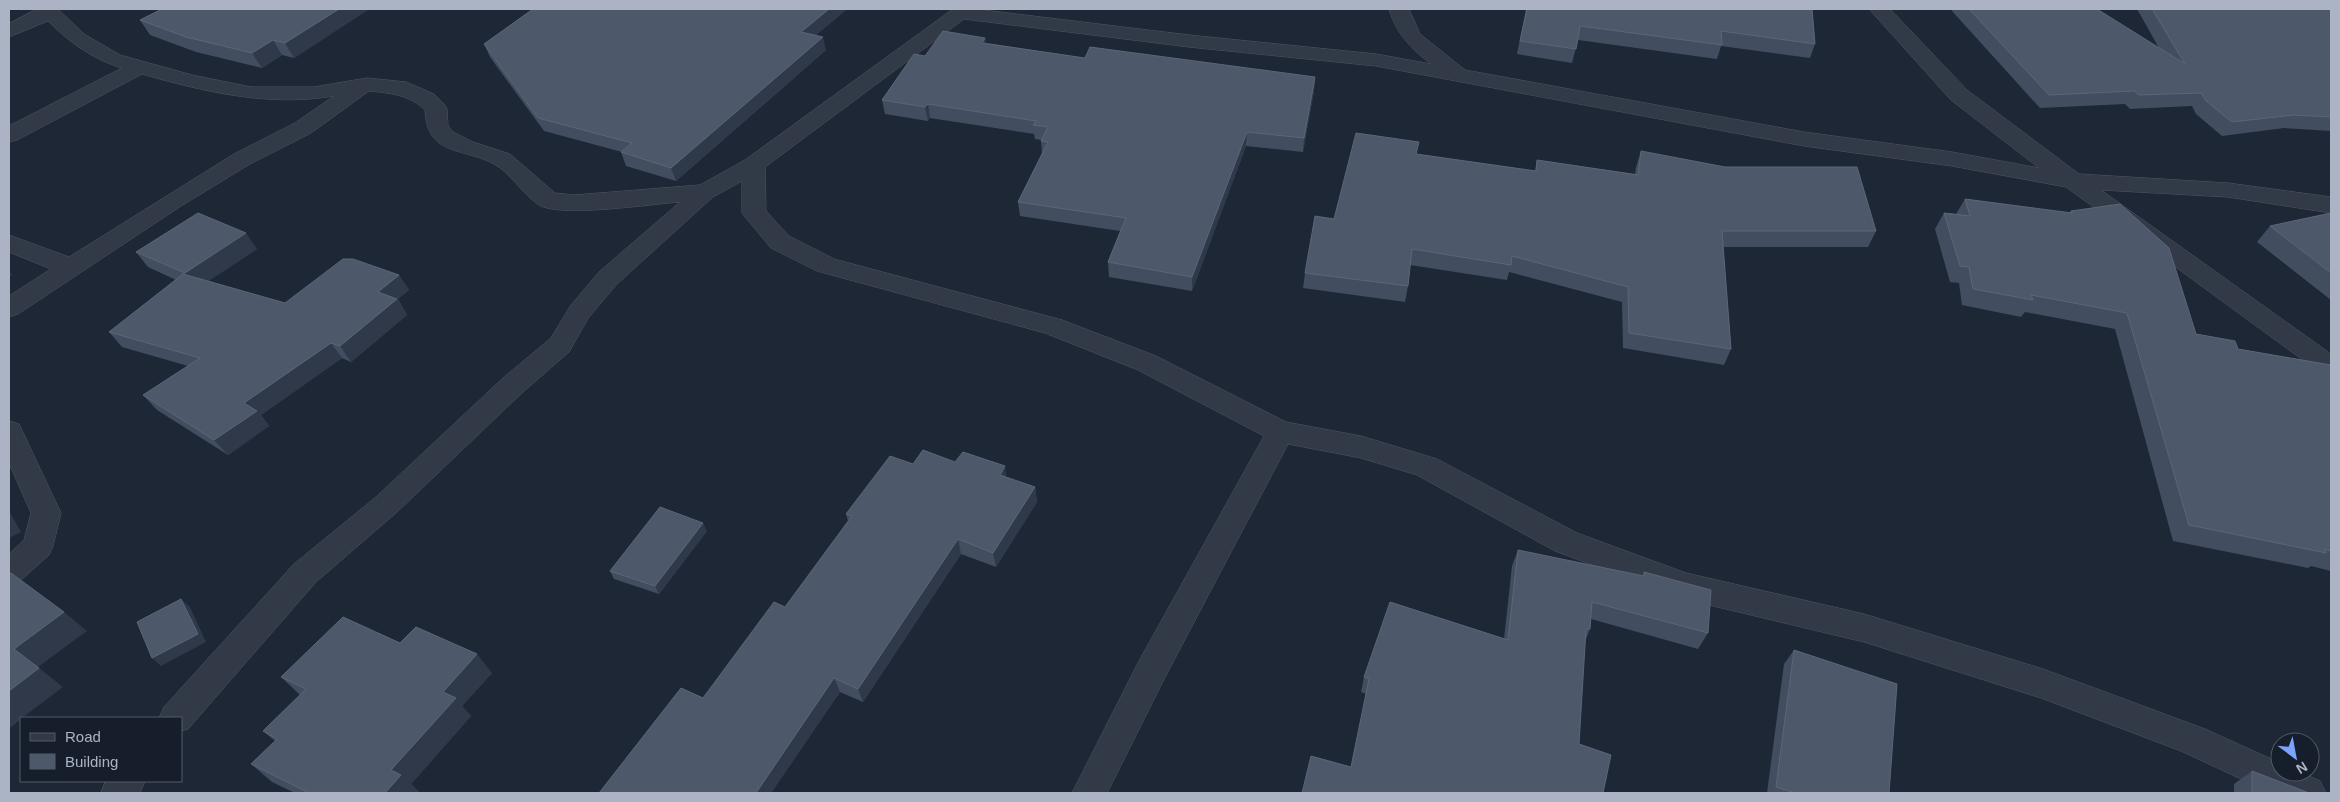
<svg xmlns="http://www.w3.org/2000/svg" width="2340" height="802" font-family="Helvetica,sans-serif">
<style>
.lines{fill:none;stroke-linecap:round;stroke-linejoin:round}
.minor-casing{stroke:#4f5665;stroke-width:1}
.minor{fill:#323947;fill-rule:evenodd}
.wall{fill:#424d5f}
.shaded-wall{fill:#2f394a}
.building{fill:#4d586a;stroke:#5c6678}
</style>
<rect width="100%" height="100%" fill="#1e2736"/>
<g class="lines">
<defs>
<path id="minor" d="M37 9H58L84 34 120 55 192 75 251 87H314L367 78 406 82 434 94 444 104 447 109 448 126 453 132 473 142 510 154 555 193 574 195 700 185 745 160 953 9H975L1189 35 1376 54 1431 64C1411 49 1396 33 1389 9H1409L1420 34 1465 70 1804 132 1952 152 2039 168 1951 100 1869 9H1890L1967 90 2079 174 2228 183 2331 197V213L2228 197 2101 190 2331 354V377L2322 374 2066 187 1952 166 1804 146 1376 66 1189 47 964 19 765 167 766 211 789 236 834 259 1062 320 1156 356 1286 422 1361 436 1437 459 1577 533 1686 573 1864 614 2043 669 2205 729 2280 763V772H2300L2320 781 2326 793H2271L2181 751 2041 698 1864 642 1684 599 1555 551 1417 475 1361 458 1288 444 1163 681 1107 793H1072L1139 661 1264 436 1138 370 1045 333 817 271 771 248 746 218 742 213V181L713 197 617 284 589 317 569 352 523 392 396 513 316 582 188 729 181 731V718H159L164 707 294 564 376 497 503 378 551 338 571 305 599 272 680 202C651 204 561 218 539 205 522 194 511 173 494 164 463 147 427 157 425 110 410 95 390 93 369 91L311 133 250 164 181 206 18 314 9 317V296L51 269 9 252V235L69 257 234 154 295 123 334 96C269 107 205 92 142 74L17 140 9 142V126L122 68C92 59 69 42 48 21L9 37V24Z
M9 421 19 424 61 513 53 546 49 555 20 581 9 585V554L24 540 31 513 9 463Z
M106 781H145L140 793H101Z"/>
</defs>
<!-- minor casing -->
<use href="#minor" class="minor-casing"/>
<!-- minor -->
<use href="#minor" class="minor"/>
</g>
<!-- wall -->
<path class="wall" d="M162 9H369L294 58 282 55 262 68 196 52 150 35 140 20Z
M533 9H847L816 35 826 50 676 181 626 166 621 152H622L544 131 490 57 484 44Z
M1526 9H1812L1815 44 1810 58 1721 46 1717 59 1578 40 1572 63 1517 54Z
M1953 9H2097L2159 48 2137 9H2331V131L2284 128 2222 136 2196 114 2192 106 2130 109 2125 104 2040 108 1952 11Z
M985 38 986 43 1085 58 1315 77 1314 91 1303 152 1246 146 1192 291 1109 277 1108 262 1120 231 1020 216 1018 202 1042 154 1041 140 1035 139 1034 134 930 118 928 121 885 114 882 100 925 56Z
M1641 151 1876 231 1868 247H1723L1731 349 1724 365 1623 348 1622 302 1509 272 1507 280 1410 265 1408 286 1405 302 1303 288 1305 273 1334 219 1417 154 1535 171 1537 160 1635 174 1636 167Z
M1965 199 2069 213 2071 211 2196 334 2238 349 2331 365V571L2311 566 2308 568 2173 541 2115 329 2025 312 2021 317 1962 305 1959 283 1950 282 1935 229 1944 213 1956 214Z
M2331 213V300L2257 242 2270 226Z
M257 249 208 281 285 303 399 275 409 290 398 299 407 315 351 362 342 358 261 415 269 426 228 455 157 410 143 395 188 366 122 347 109 332 176 280 148 267 136 252Z
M955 462 1006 477 1035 487 1037 502 996 567 961 554 863 702 840 692 771 793H599L703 698 785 607 848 521 846 514 913 464Z
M707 531 659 594 614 579 610 571Z
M1518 550 1643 576 1644 572 1708 633 1698 649 1591 619 1590 629 1586 639 1351 767 1366 694 1361 692 1364 677 1504 639 1512 566Z
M400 643 492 673 462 706 471 716 411 784 419 792 418 793H295L272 782 251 764 275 741 263 731 300 695 281 677Z
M1794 650 1889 793H1767L1784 664Z
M2252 771 2309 793H2234V784Z"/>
<!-- shaded-wall -->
<path class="shaded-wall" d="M339 9H369L294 58 285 43Z
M829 9H847L804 45 801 32Z
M823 37 826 50 676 181 671 168Z
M985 38 987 51 982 43Z
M273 40 282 55 262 68 252 53Z
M1315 77 1314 91 1303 152 1304 138Z
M928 104 930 118 928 121 925 107Z
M1247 132 1246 146 1192 291V277Z
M246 233 257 249 197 289 185 273Z
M9 271 12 275 9 277Z
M399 275 409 290 398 299 407 315 351 362 340 346 378 292Z
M331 343 342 358 261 415 269 426 228 455 214 440 244 403Z
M1005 466 1007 481 1000 475Z
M1035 487 1037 502 996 567 993 553Z
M9 511 21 532 9 538Z
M703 523 707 531 659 594 655 586Z
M958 539 961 554 863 702 858 689Z
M181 599 190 607 206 642 161 666 152 658Z
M64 612 87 631 38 667 63 687 22 718H21V719L9 729V691L14 649Z
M477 654 492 673 462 706 471 716 411 784 419 792 418 793H385L391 770 443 692Z
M834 678 840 692 771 793H756Z"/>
<!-- building -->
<path class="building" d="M162 9H339L285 43 273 40 252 53 186 37 140 20Z
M533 9H829L801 32 823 37 671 168 621 152 632 143 538 118 484 44Z
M1527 9H1812L1815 44 1721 31 1722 45 1580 26 1576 49 1520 41Z
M1969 9H2097L2185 64 2152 9H2331V117L2294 115 2232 122 2206 101 2201 93 2139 95 2134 91 2049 95Z
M943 31 985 38 982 43 1085 58 1090 47 1315 77 1304 138 1247 132 1192 277 1108 262 1126 218 1018 202 1048 142 1041 141 1048 127 1033 125 1036 121 928 104 925 107 882 100 914 54 925 56Z
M1356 133 1419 142 1416 154 1536 171 1537 160 1638 175 1641 151 1725 167H1857L1876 231H1722L1731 349 1629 333 1628 287 1512 256 1511 265 1412 249 1408 286 1305 273 1315 216 1334 219Z
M1965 199 2072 213 2071 211 2120 204 2169 248 2196 334 2235 341 2238 349 2331 365V551L2325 549 2326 553 2189 525 2127 313 2031 295 2033 300 1973 289 1969 267 1960 266 1944 213 1970 216Z
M198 213 246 233 185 273 136 252Z
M2331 213V273L2270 226Z
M343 259H353L399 275 378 292 397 299 340 346 331 343 244 403 257 411 214 440 143 395 200 358 109 332 183 274 285 303Z
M923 450 955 462 963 452 1005 466 1000 475 1035 487 993 553 958 539 858 689 834 678 756 793H599L681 688 703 698 774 602 785 607 852 516 846 514 890 456 913 464Z
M660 507 703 523 655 586 610 571Z
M1518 550 1644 576V572L1711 590 1708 633 1592 602 1590 629H1586L1579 744 1611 755 1603 793H1302L1311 756 1351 767 1369 679 1364 677 1390 602 1508 640Z
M11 573 64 612 14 649 39 668 9 691V575Z
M181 599 198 634 152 658 137 622Z
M343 617 400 643 416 627 477 654 443 692 456 698 391 770 401 775 385 793H309L251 764 277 739 263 731 306 689 281 677Z
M1794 650 1897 684 1889 793H1795L1776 787Z
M2252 771 2309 793H2252Z"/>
<!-- border -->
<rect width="2340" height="802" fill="none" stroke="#abb3c4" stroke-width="20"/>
<!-- legend -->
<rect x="20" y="717" width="162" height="65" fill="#171e2b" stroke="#525a68"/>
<rect x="30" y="733" width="25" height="8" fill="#323947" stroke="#525a68"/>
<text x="65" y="742" font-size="15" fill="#abb3c4">Road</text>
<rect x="30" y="754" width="25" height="15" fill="#4d586a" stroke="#525a68"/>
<text x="65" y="767" font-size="15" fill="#abb3c4">Building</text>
<!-- north arrow -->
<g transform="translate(2295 757) rotate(148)"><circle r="24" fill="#171e2b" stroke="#525a68"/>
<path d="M0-4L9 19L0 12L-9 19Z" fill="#79a3fc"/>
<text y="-8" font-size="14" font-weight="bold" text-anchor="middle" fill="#abb3c4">N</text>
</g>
</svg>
